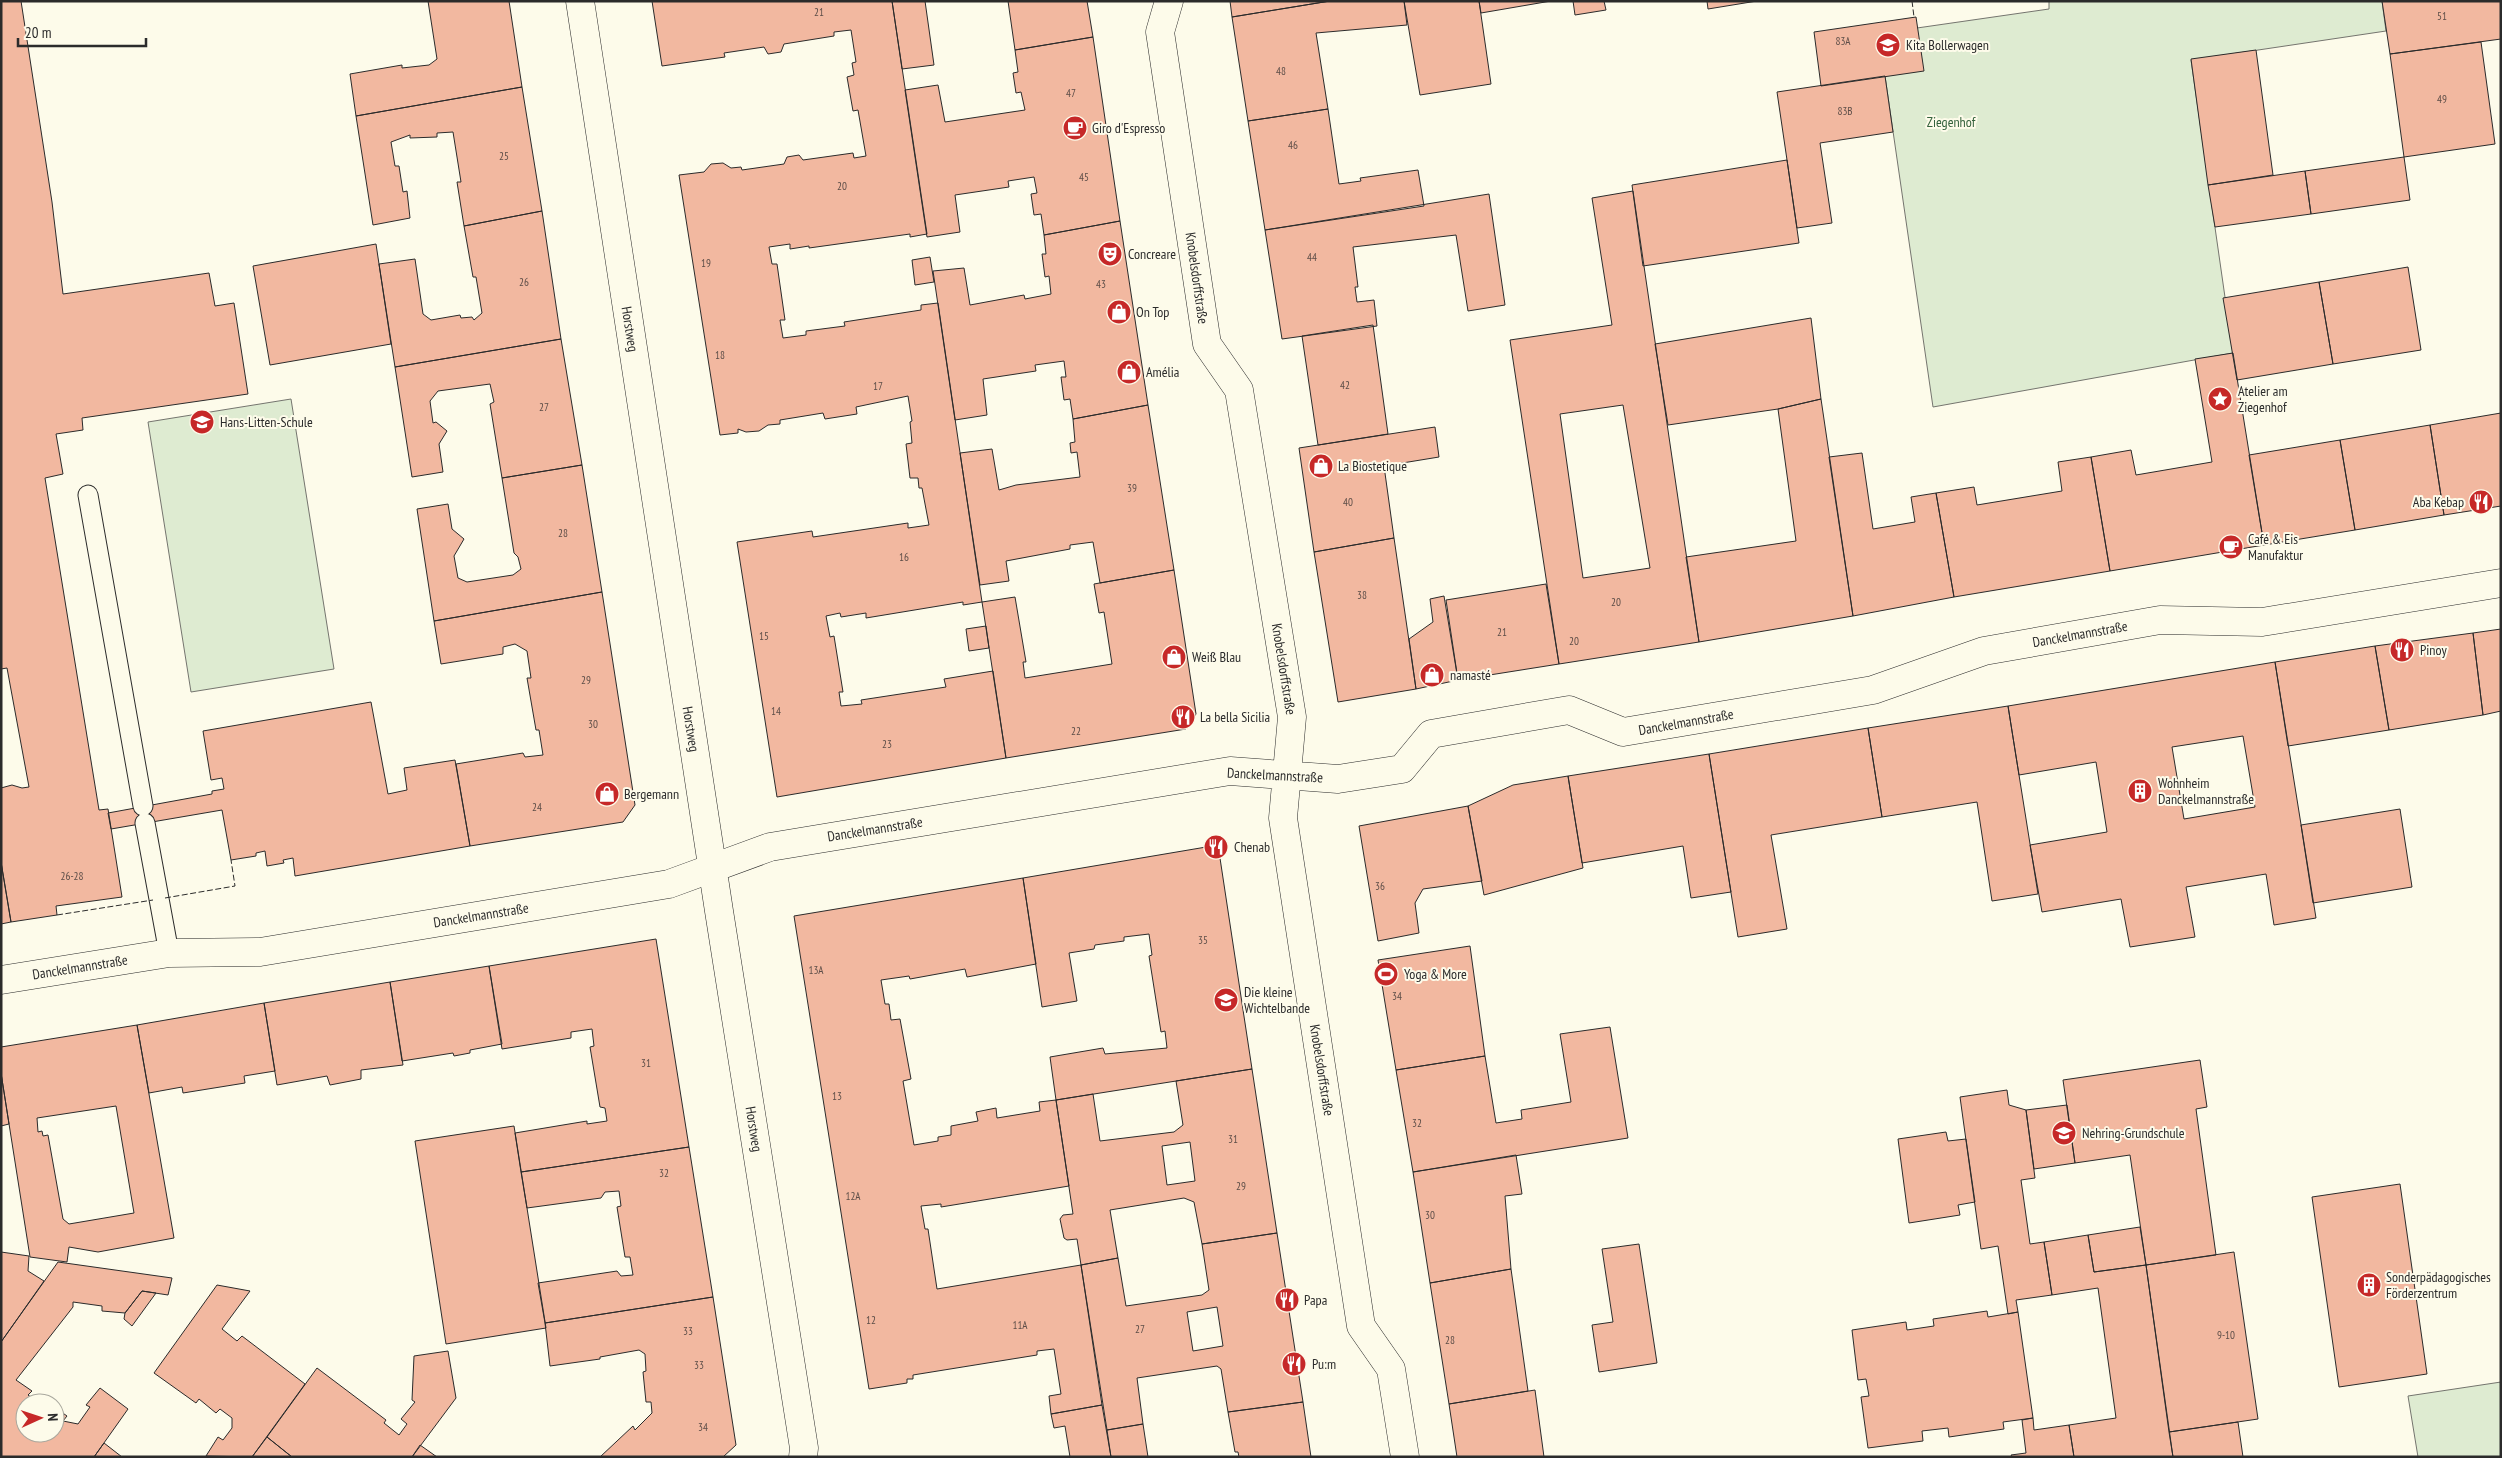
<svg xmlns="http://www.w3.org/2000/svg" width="2502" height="1458" font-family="'PT Sans Narrow',sans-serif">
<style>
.green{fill:#deebd1;stroke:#74746e}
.building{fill:#f2b8a0;stroke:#2b2b2b;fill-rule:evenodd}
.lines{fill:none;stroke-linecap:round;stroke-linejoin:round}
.lane-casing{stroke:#2b2b2b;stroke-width:21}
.street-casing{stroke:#2b2b2b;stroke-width:29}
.lane{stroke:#fdfbea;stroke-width:19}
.street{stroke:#fdfbea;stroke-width:28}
.fence{stroke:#2b2b2b;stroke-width:1;stroke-dasharray:6 2.5;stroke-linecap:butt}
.labels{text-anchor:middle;stroke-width:4;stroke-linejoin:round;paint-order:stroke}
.number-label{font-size:11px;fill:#5d4e48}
.poi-label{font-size:14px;fill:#2b2b2b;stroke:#fdfbea;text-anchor:start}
.park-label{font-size:14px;fill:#34623c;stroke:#fdfbea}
.street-label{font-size:14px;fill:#2b2b2b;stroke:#fdfbea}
</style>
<rect width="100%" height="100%" fill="#fdfbea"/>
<!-- green -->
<path class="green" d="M2049 1H2382L2386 31 2191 60 2233 353 1933 407 1885 76 1917 28 2049 9Z
M291 399 334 669 191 692 148 422Z
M2501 1382V1457H2418L2408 1396Z"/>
<!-- building -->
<path class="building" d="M1 1H21L52 202 63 294 209 273 215 306 234 303 248 394 82 418 83 430 56 434 63 474 45 478 99 810 108 809 122 897 56 906 57 915 11 922 1 862V788L12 785 22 788 29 787 7 668 1 669Z
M428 1H509L522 87 356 116 350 74 402 65V68L429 65 437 59Z
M652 1H892L927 234 910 237V234L809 248V246L790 249V244L769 247 772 264H777L785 320H780L783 338 806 335V331L845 326 844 322 921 310V305L938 303 982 602 963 605V602L866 618V613L841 617 840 613 826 616 830 637 834 636 843 692H839L841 706 862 704 861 700 946 687 944 679 993 671 1006 758 777 797 737 542 812 531 813 537 908 523V528L929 525 922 488H919L918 478H910L906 444 912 443 910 422 912 421 908 396 856 407 857 414 825 419 823 413 780 420V424L768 425 759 431 746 432 738 429V433L720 435 679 175 704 172 711 164 723 163 731 168 741 167 742 170 784 164 787 157 799 155 803 160 853 153 854 158 866 156 858 110 853 111 847 77 854 75 852 63 856 62 851 30 834 32V36L784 44 781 52 768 54 764 47 724 53 725 57 662 66Z
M892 1H925L934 65 902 69Z
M1008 1H1087L1093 37 1015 50Z
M1230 1H1330L1232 17Z
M1330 1H1404L1407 25 1316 33 1328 109 1248 121 1232 17Z
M1404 1H1479L1491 84 1420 95Z
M1479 1H1551L1481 13Z
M1573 1H1604L1606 10 1575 15Z
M1707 1H1757L1708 9Z
M2382 1H2501V39L2390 54Z
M1916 17 1924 71 1821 86 1814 32Z
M1093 37 1120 221 1044 235 1041 214 1034 215 1031 194 1037 193 1034 177 1008 181 1009 187 955 195 960 232 927 237 905 90 938 85 945 122 1025 110 1021 92 1016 93 1013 73 1018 72 1015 50Z
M2481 42 2495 144 2404 157 2390 54Z
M2256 50 2273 175 2208 185 2191 59Z
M1885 76 1893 132 1820 143 1832 223 1797 228 1777 92Z
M522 87 542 211 464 226 457 182H461L453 132 437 133V137L410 138V135L391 142 395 166H399L403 192 407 191 410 218 373 225 356 116Z
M1328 109 1339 184 1361 181 1360 178 1418 170 1424 206 1265 230 1248 121Z
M2404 157 2410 200 2311 214 2305 171Z
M1787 160 1799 243 1643 266 1632 185Z
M2305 171 2311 214 2215 227 2208 185Z
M1633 191 1699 642 1559 664 1510 340 1612 325 1592 198ZM1623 405 1650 568 1583 578 1560 414Z
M1489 194 1505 305 1468 311 1456 235 1353 247 1358 287H1355L1357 302 1374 300 1377 326 1282 339 1265 230Z
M542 211 561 339 395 367 379 264 415 259 423 314 431 320 460 315 461 318 472 317 474 320 482 313 476 277H473L464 226Z
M1120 221 1148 405 1073 419 1070 399 1064 400 1061 377H1066L1064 361 1035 365 1036 371 983 379 987 415 955 420 933 271 964 268 970 305 1024 295 1025 299 1051 294 1049 276 1045 277 1042 254H1046L1044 235Z
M376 244 391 344 270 365 253 266Z
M930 257 934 282 915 285 912 260Z
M2408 267 2421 350 2333 364 2319 282Z
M2319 282 2333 364 2237 380 2223 298Z
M1811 318 1821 399 1778 409 1668 425 1655 344Z
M1373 325 1388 434 1318 445 1302 336Z
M561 339 582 465 502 478 490 404 494 402 490 384 438 391 430 401 433 423 436 422 447 431 439 444 443 472 412 477 395 367Z
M2233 353 2264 545 2110 571 2091 457 2131 450 2136 475 2212 462 2195 359Z
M1821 399 1853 616 1699 642 1686 557 1796 541 1778 409Z
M1148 405 1174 570 1100 583 1093 542 1070 545V549L1006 561 1009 581 980 585 960 453 992 449 999 490 1016 485 1080 477 1077 452 1071 453 1070 443 1075 442 1073 419Z
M2501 413V506L2444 515 2430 425Z
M2430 425 2444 515 2355 530 2340 440Z
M1435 427 1439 457 1384 466 1394 538 1314 552 1299 448Z
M2340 440 2355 530 2264 545 2249 455Z
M1862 453 1873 529 1915 522 1911 497 1936 493 1954 597 1853 616 1829 457Z
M2091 457 2110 571 1954 597 1936 493 1974 487 1977 505 2062 491 2058 462Z
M582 465 602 592 434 621 417 509 448 504 452 529 464 539 454 556 458 578 467 582 513 575 521 569 518 557 514 553 502 478Z
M1394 538 1416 689 1338 702 1314 552Z
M1174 570 1196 714 1186 729 1006 758 982 602 1015 597 1026 662H1023L1025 678 1112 664 1104 612 1099 613 1094 584Z
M1546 584 1559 664 1458 680 1446 600Z
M602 592 635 805 623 822 470 846 456 764 523 753 525 757 543 755 539 730H536L527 678H531L527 651 515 644 503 647V654L441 664 434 621Z
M1444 596 1458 680 1416 689 1409 639 1433 622 1430 599Z
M986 626 989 648 969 651 966 629Z
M2501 629V711L2483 715 2473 633Z
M2473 633 2483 715 2389 730 2375 646Z
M2375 646 2389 730 2288 746 2275 662Z
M2275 662 2316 918 2274 925 2266 874 2186 887 2195 937 2130 947 2121 899 2042 912 2030 845 2107 832 2096 762 2019 775 2008 706ZM2243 736 2255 807 2184 819 2172 747Z
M371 702 388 794 407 790 404 768 455 760 470 846 295 876 293 858 283 860 284 863 267 866 265 851 256 853V856L231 860 222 810 111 829 108 813 212 794V791L224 789 222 778 211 780 203 731Z
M2008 706 2038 894 1992 901 1977 802 1882 817 1868 728Z
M1868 728 1882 817 1771 835 1787 929 1738 937 1709 754Z
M1709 754 1731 892 1691 898 1683 846 1582 863 1568 776Z
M1568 776 1583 868 1484 895 1468 806 1513 785Z
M1468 806 1482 881 1423 889 1415 903 1419 933 1378 941 1359 826Z
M2400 809 2412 887 2313 903 2301 825Z
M1218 845 1252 1069 1056 1100 1050 1057 1103 1048 1105 1054 1167 1048 1165 1031 1161 1032 1149 956 1152 955 1149 934 1124 937V941L1095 945 1094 949 1069 953 1077 1001 1042 1007 1023 878Z
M1 862 11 922 1 924Z
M1023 878 1036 964 967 977 965 969 910 979 909 976 881 980 885 1004H889L891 1020 900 1019 911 1079 903 1081 914 1145 938 1141V1137L951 1135V1126L978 1121 976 1112 996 1108 997 1118 1040 1111 1039 1102 1056 1100 1069 1186 941 1207V1204L921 1206 925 1229H928L937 1289 1081 1265 1102 1405 1051 1414 1049 1396 1061 1394 1054 1349 1037 1351V1355L913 1375V1379H907V1383L869 1389 794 916Z
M656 939 689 1147 521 1172 515 1133 587 1121V1124L607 1121 605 1108 600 1107 590 1047 594 1046 592 1029 571 1032V1038L502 1049 489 966Z
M1470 946 1485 1056 1396 1070 1378 960Z
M489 966 502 1044 470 1050V1053L454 1056 453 1053 402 1061 390 982Z
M390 982 403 1065 361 1070V1079L330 1085 327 1076 277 1085 264 1003Z
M264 1003 275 1071 244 1076 245 1083 183 1093 182 1087 149 1093 137 1025Z
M137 1025 174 1238 98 1252 69 1247 67 1262 30 1257 1 1073V1047ZM116 1106 134 1213 69 1224 63 1219 48 1135 43 1136 42 1131 38 1132 37 1118Z
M1610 1027 1628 1138 1413 1172 1396 1070 1485 1056 1496 1123 1522 1119 1521 1110 1571 1102 1560 1034Z
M2200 1060 2207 1107 2196 1109 2216 1255 2146 1265 2130 1155 2075 1163 2063 1080Z
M1252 1069 1277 1233 1202 1244 1194 1202 1184 1198 1110 1210 1118 1258 1081 1265 1077 1239 1067 1240 1064 1238 1060 1219 1063 1215 1073 1214 1056 1100 1093 1094 1100 1141 1174 1132 1183 1125 1176 1081ZM1190 1142 1195 1181 1167 1185 1162 1146Z
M1 1073 9 1124 1 1126Z
M2007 1090 2009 1105 2026 1110 2035 1178 2021 1180 2030 1244 2044 1242 2052 1295 2016 1300 2018 1312 2008 1314 1998 1246 1981 1249 1960 1097Z
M2067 1105 2075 1163 2034 1169 2026 1110Z
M514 1126 546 1328 446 1344 415 1141Z
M1946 1132 1948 1141 1966 1139 1975 1202 1958 1205 1960 1215 1909 1223 1898 1139Z
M689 1147 713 1297 545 1323 538 1283 617 1271 621 1276 633 1275 630 1257H625L617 1207 621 1206 619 1191 605 1192 601 1198 527 1208 521 1172Z
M1516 1155 1522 1194 1505 1196 1511 1269 1430 1283 1413 1172Z
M2400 1184 2427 1374 2339 1387 2312 1197Z
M2140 1227 2146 1265 2094 1272 2088 1235Z
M1277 1233 1303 1402 1228 1412 1221 1369 1217 1366 1137 1378 1143 1424 1107 1430 1081 1265 1118 1258 1126 1306 1202 1295 1209 1290 1202 1244ZM1217 1307 1223 1346 1193 1351 1187 1312Z
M2088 1235 2094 1272 2146 1265 2173 1457H2074L2069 1425 2116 1418 2098 1288 2052 1295 2044 1242Z
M1639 1244 1657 1363 1599 1372 1592 1325 1613 1322 1602 1249Z
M1 1252 29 1256 28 1271 44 1281 1 1342Z
M2234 1252 2258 1419 2169 1432 2146 1265Z
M58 1262 172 1278 168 1295 142 1291 125 1313 102 1311V1306L73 1302V1307L16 1380 32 1391 28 1395 39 1403H25V1433H55L57 1409 67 1416 63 1421 78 1424 90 1407 86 1405 100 1388 128 1409 94 1457H1V1342Z
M1511 1269 1528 1391 1449 1404 1430 1283Z
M217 1285 250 1291 222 1329 237 1341 242 1336 305 1384 252 1457 206 1456 218 1437 223 1440 232 1428V1418L220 1409 216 1413 199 1399 196 1403 154 1373Z
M142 1291 156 1293 132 1326 124 1319 125 1313Z
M713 1297 736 1445 723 1457H600L633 1426 635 1430 652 1413 651 1402H646L643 1372 646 1371 645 1354 639 1350 600 1357V1359L550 1366 545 1323Z
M1987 1311 1988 1317 2018 1312 2033 1418 2003 1422 2004 1429 1949 1437 1948 1428 1922 1431 1923 1441 1868 1448 1861 1397 1869 1396 1866 1379 1858 1380 1852 1330 1906 1322 1907 1330 1934 1326 1933 1319Z
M448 1351 456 1398 412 1457H292L267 1437 317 1368 386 1420 384 1423 399 1435 407 1424 401 1419 415 1402 412 1400 414 1356Z
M1535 1390 1544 1457H1457L1449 1404Z
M1303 1402 1311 1457H1239L1238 1452H1235L1228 1412Z
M1102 1405 1111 1457H1070L1065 1426 1054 1428 1051 1414Z
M2033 1418 2034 1430 2069 1425 2074 1457H2012L2011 1455 2026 1453 2022 1420Z
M2238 1422 2243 1457H2173L2169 1432Z
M1143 1424 1148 1457H1111L1107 1430Z
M267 1437 292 1457H252Z
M104 1443 122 1457H94Z
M420 1445 437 1457H412Z"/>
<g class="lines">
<defs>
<path id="lane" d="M88 495 143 806
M145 823 169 953"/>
<path id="street" d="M580 1 719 911 804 1448 803 1457
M1169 1 1160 32 1207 344 1239 390 1292 717 1283 818 1361 1326 1391 1369 1405 1457
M1 980 169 953 260 952 669 884 770 847 1230 771 1338 779 1402 769 1431 734 1569 710 1623 732 1873 690 1984 651 2160 620 2262 622 2501 583"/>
</defs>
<!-- lane casing -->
<use href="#lane" class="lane-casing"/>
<!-- street casing -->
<use href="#street" class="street-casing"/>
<!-- lane -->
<use href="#lane" class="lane"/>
<!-- street -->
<use href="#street" class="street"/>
<!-- fence -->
<path class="fence" d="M1912 1 1914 17
M165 898 235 886 231 860
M57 915 153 900"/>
</g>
<!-- icons -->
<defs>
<symbol id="school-disc" viewBox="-11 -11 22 22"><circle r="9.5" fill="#c62828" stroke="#fdfbea"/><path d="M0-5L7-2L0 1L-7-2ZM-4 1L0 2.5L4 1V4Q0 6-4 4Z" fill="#fff"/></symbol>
<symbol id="cafe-disc" viewBox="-11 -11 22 22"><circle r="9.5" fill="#c62828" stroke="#fdfbea"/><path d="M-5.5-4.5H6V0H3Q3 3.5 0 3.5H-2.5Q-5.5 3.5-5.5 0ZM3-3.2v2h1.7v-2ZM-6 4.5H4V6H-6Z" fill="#fff"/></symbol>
<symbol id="theatre-disc" viewBox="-11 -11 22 22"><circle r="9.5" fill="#c62828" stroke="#fdfbea"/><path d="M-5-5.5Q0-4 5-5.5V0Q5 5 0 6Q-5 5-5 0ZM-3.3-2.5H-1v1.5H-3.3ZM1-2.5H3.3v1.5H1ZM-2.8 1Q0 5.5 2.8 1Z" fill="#fff"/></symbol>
<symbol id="shop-disc" viewBox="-11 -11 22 22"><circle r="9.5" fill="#c62828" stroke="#fdfbea"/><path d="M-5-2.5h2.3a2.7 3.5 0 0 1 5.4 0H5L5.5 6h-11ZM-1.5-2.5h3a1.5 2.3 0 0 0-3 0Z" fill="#fff"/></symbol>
<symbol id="sight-disc" viewBox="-11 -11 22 22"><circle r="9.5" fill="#c62828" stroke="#fdfbea"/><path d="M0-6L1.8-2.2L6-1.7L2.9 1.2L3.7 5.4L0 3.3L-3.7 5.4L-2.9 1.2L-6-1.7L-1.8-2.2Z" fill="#fff"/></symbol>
<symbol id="restaurant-disc" viewBox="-11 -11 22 22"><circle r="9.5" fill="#c62828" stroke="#fdfbea"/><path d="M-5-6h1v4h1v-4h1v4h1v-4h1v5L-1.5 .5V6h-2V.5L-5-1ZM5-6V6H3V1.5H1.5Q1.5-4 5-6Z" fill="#fff"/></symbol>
<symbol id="building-disc" viewBox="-11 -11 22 22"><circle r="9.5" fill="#c62828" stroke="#fdfbea"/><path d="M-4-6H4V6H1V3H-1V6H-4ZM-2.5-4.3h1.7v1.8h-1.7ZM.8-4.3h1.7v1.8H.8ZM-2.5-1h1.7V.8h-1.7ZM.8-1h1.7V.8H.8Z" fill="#fff"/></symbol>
<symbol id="stadium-disc" viewBox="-11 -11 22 22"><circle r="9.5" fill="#c62828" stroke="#fdfbea"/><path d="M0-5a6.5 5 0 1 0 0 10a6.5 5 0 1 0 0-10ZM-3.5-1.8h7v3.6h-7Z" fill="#fff"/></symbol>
</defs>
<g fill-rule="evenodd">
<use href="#school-disc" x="1874" y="31" width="28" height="28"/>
<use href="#cafe-disc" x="1061" y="114" width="28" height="28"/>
<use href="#theatre-disc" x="1096" y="240" width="28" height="28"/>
<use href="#shop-disc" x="1105" y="298" width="28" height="28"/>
<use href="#shop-disc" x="1115" y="358" width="28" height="28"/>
<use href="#sight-disc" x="2206" y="385" width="28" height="28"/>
<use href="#school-disc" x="188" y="408" width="28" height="28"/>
<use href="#shop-disc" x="1307" y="452" width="28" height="28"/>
<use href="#restaurant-disc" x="2467" y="488" width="28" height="28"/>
<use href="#cafe-disc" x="2217" y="533" width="28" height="28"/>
<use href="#restaurant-disc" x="2388" y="636" width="28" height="28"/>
<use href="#shop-disc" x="1160" y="643" width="28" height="28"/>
<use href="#shop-disc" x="1418" y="661" width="28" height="28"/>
<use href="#restaurant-disc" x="1169" y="703" width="28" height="28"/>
<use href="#building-disc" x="2126" y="777" width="28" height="28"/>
<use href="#shop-disc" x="593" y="780" width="28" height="28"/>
<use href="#restaurant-disc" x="1202" y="833" width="28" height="28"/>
<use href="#stadium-disc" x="1372" y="960" width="28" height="28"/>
<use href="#school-disc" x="1212" y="986" width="28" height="28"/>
<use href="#school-disc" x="2050" y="1119" width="28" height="28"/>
<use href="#building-disc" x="2355" y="1271" width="28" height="28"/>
<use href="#restaurant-disc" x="1273" y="1286" width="28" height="28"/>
<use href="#restaurant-disc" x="1280" y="1350" width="28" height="28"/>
</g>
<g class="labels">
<!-- number labels -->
<g class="number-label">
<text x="819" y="16">21</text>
<text x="2442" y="20">51</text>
<text x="1843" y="45">83A</text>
<text x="1281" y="75">48</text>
<text x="1071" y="97">47</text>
<text x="2442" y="103">49</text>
<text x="1845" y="115">83B</text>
<text x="1293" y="149">46</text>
<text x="504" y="160">25</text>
<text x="1084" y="181">45</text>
<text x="842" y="190">20</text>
<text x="1312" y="261">44</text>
<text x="706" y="267">19</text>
<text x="524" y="286">26</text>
<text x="1101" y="288">43</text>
<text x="720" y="359">18</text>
<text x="1345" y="389">42</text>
<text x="878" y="390">17</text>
<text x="544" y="411">27</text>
<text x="1132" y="492">39</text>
<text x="1348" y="506">40</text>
<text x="563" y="537">28</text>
<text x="904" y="561">16</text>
<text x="1362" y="599">38</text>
<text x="1616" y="606">20</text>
<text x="1502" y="636">21</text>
<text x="764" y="640">15</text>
<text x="1574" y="645">20</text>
<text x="586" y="684">29</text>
<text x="776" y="715">14</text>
<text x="593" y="728">30</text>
<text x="1076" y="735">22</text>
<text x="887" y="748">23</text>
<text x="537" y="811">24</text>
<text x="72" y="880">26-28</text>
<text x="1380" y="890">36</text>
<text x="1203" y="944">35</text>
<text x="816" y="974">13A</text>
<text x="1397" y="1000">34</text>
<text x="646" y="1067">31</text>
<text x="837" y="1100">13</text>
<text x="1417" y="1127">32</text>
<text x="1233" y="1143">31</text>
<text x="664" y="1177">32</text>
<text x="1241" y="1190">29</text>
<text x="853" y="1200">12A</text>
<text x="1430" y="1219">30</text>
<text x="871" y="1324">12</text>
<text x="1020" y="1329">11A</text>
<text x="1140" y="1333">27</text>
<text x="688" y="1335">33</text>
<text x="2226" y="1339">9-10</text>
<text x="1450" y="1344">28</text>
<text x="699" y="1369">33</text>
<text x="703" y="1431">34</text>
</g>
<!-- poi labels -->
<g class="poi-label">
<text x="1906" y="50">Kita Bollerwagen</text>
<text x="1092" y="133">Giro d'Espresso</text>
<text x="1128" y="259">Concreare</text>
<text x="1136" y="317">On Top</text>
<text x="1146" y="377">Amélia</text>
<text x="2238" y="396">Atelier am<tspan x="2238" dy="16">Ziegenhof</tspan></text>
<text x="220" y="427">Hans-Litten-Schule</text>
<text x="1338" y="471">La Biostetique</text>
<text x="2464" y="507" text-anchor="end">Aba Kebap</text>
<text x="2248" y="544">Café &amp; Eis<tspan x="2248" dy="16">Manufaktur</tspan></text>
<text x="2420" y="655">Pinoy</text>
<text x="1192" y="662">Weiß Blau</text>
<text x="1450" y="680">namasté</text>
<text x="1200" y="722">La bella Sicilia</text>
<text x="2158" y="788">Wohnheim<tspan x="2158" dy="16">Danckelmannstraße</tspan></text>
<text x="624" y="799">Bergemann</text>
<text x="1234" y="852">Chenab</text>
<text x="1404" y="979">Yoga &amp; More</text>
<text x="1244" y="997">Die kleine<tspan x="1244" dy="16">Wichtelbande</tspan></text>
<text x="2082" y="1138">Nehring-Grundschule</text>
<text x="2386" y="1282">Sonderpädagogisches<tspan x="2386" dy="16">Förderzentrum</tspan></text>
<text x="1304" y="1305">Papa</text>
<text x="1312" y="1369">Pu:m</text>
</g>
<!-- park labels -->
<g class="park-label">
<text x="1951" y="127">Ziegenhof</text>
</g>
<!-- street labels -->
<g class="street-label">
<text transform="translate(1197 278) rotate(82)" y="5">Knobelsdorffstraße</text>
<text transform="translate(630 329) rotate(81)" y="5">Horstweg</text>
<text transform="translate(2080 634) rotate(-10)" y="5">Danckelmannstraße</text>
<text transform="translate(1284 669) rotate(81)" y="5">Knobelsdorffstraße</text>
<text transform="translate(1686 722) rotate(-10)" y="5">Danckelmannstraße</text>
<text transform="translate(691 729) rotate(81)" y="5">Horstweg</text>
<text transform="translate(1275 775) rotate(3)" y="5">Danckelmannstraße</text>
<text transform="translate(875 829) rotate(-9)" y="5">Danckelmannstraße</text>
<text transform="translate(481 915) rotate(-9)" y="5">Danckelmannstraße</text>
<text transform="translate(80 967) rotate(-9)" y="5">Danckelmannstraße</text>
<text transform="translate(1322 1070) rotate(81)" y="5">Knobelsdorffstraße</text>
<text transform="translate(754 1129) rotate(81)" y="5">Horstweg</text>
</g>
</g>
<!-- border -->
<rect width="2502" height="1458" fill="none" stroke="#2b2b2b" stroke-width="5"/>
<!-- north arrow -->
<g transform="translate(40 1418) rotate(87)"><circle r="24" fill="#fdfbea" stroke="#a9a89e"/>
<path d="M0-4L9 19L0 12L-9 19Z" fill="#c62828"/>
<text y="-8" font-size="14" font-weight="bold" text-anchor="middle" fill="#2b2b2b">N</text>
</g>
<!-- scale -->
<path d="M18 38v8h128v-8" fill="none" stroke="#2b2b2b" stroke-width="2.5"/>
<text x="25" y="38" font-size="15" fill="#2b2b2b" stroke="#fdfbea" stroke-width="4" paint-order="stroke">20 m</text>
</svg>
